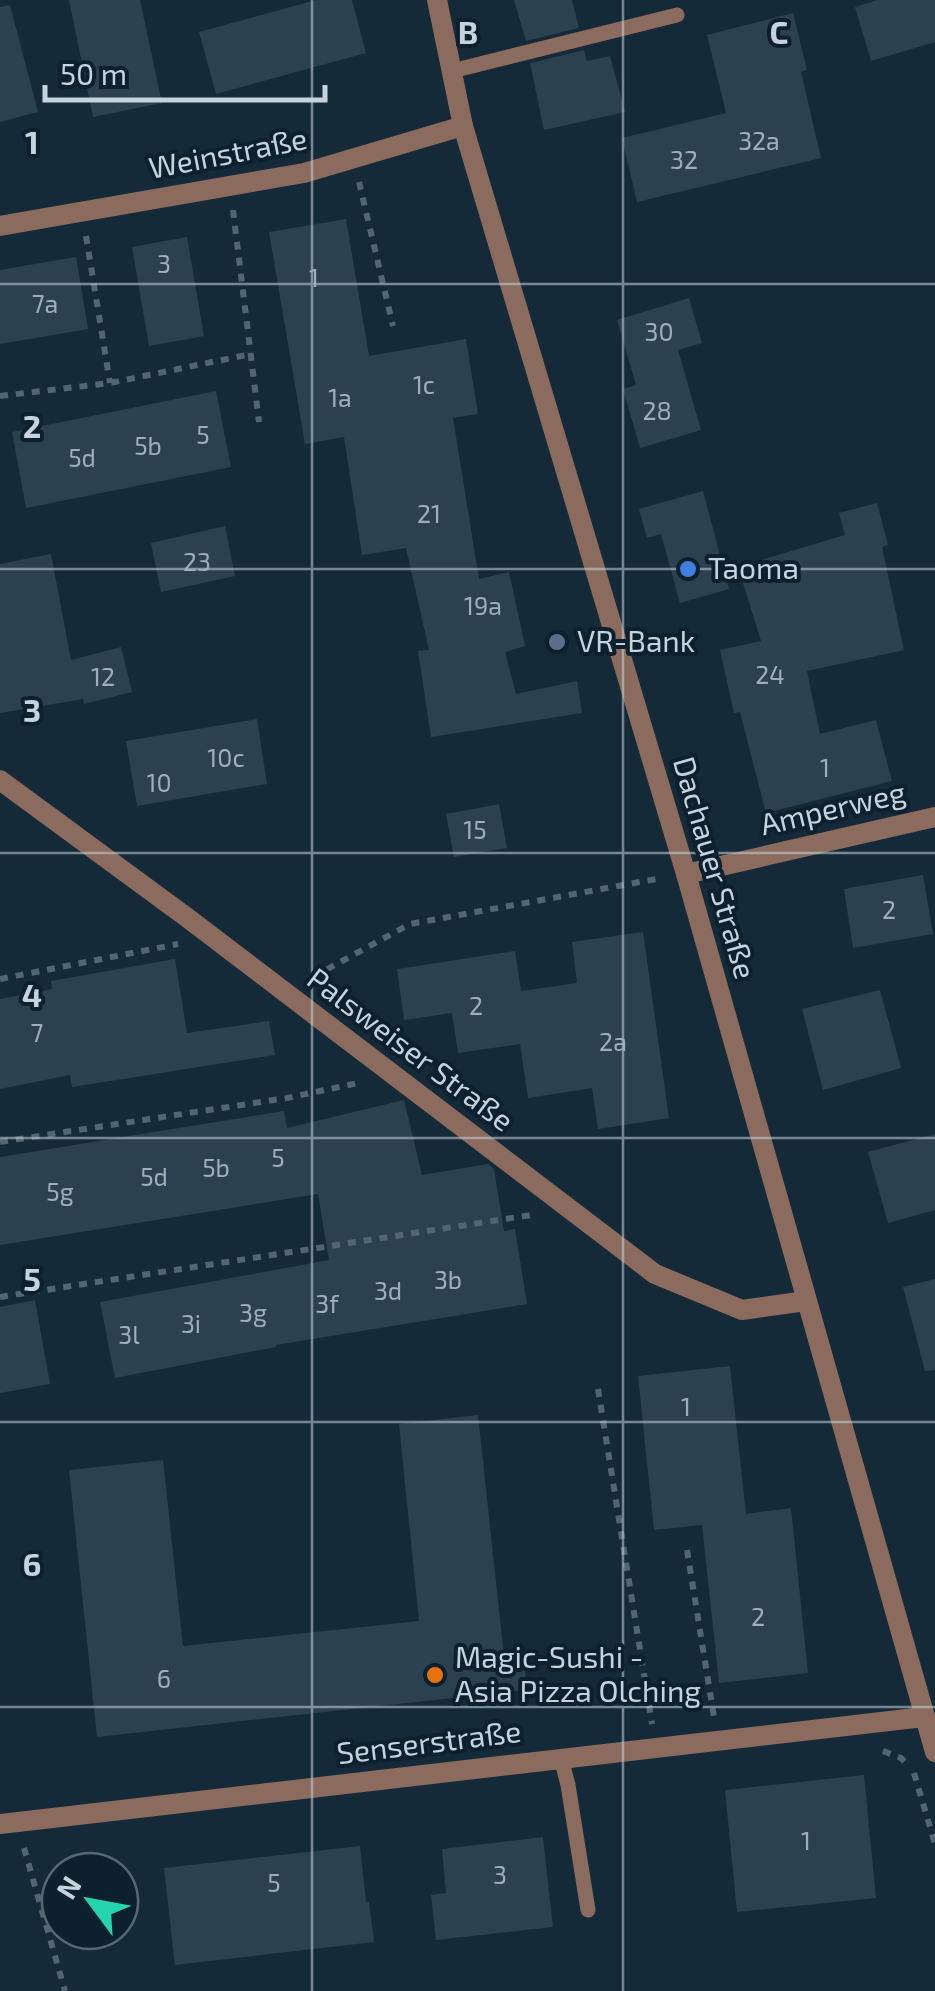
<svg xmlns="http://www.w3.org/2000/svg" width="935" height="1991" font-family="'Exo 2',sans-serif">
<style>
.building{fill:#2c4150}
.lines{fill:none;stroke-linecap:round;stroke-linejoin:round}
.path{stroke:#536571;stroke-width:6;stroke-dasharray:8 8;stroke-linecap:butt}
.service{stroke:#8b6b5d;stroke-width:15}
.minor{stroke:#8b6b5d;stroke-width:20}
.tertiary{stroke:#8b6b5d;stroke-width:20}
.grid{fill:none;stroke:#c7d3dc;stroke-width:2.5;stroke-opacity:0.55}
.shop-dot{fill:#3f7fe0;stroke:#0c202d;stroke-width:4}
.service-dot{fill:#5c6f8a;stroke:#0c202d;stroke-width:4}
.food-dot{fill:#e8710a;stroke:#0c202d;stroke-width:4}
.labels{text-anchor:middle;stroke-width:8;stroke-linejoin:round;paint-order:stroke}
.number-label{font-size:25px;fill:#a0aeb9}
.street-label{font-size:30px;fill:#c7d3dc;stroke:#0c202d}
.poi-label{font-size:30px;fill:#c7d3dc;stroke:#0c202d;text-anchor:start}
.grid-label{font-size:32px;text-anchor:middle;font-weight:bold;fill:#c7d3dc;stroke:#0c202d;stroke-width:8;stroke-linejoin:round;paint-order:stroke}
</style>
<rect width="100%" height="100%" fill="#152a38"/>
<!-- building -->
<path class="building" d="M69 0H140L162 103 93 117Z
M316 0H352L366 53 216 94 199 32Z
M514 0H572L579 28 526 41Z
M877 0H935V42L871 61 855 7Z
M10 5 38 112 0 122V7Z
M793 13 807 70 801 72 821 158 637 202 622 138 726 113 707 35Z
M584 50 587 61 610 56 625 112 544 130 530 63Z
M346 219 369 356 466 339 478 414 453 418 479 579 509 572 525 646 505 652 516 694 577 681 582 713 431 737 418 651 429 650 406 548 362 555 344 437 305 444 269 232Z
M187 237 204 336 149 346 132 247Z
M76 257 88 329 0 344V270Z
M689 298 702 343 678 350 701 430 640 448 623 389 636 385 617 320Z
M216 391 231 467 26 508 12 432Z
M703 491 729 589 680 603 661 534 647 538 639 509Z
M877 503 888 545 882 547 904 650 807 671 820 734 876 720 892 781 766 813 740 712 734 713 720 650 761 641 738 567 845 535 839 513Z
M225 526 235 576 161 592 151 543Z
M51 554 71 660 121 647 132 692 84 704 83 699 0 713V564Z
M257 719 267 784 137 806 126 741Z
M499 804 507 848 454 857 446 814Z
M923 875 933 934 853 948 844 889Z
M643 932 669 1118 598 1129 592 1088 528 1098 520 1044 458 1053 452 1013 404 1020 397 969 515 951 521 991 577 983 572 942Z
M175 959 187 1033 269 1021 275 1055 72 1087 70 1075 0 1089V999L52 989 51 981Z
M880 990 901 1068 823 1090 802 1009Z
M404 1100 422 1175 488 1164 494 1169 504 1231 515 1229 527 1304 276 1345V1347L115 1378 100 1302 329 1260 318 1194 0 1245V1157L284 1111 287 1128Z
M935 1134V1210L888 1223 868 1152Z
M935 1279V1370L925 1371 903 1287Z
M35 1300 50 1384 0 1393V1307Z
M730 1366 746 1514 791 1508 808 1673 719 1683 702 1525 654 1530 638 1376Z
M478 1415 504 1656 523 1654 527 1690 97 1737 69 1470 163 1460 183 1646 419 1621 399 1424Z
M864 1775 876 1898 737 1912 725 1790Z
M543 1837 553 1927 436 1940 431 1895 446 1893 442 1849Z
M360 1846 366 1902H369L374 1942 175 1965 164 1868Z"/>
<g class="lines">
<!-- path -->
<path class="path" d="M359 182 393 326
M233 210 259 422
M86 236 110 383
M0 396 110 383 251 354
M313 977 410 924 662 878
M0 979 178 944
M0 1142 287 1098 358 1083
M0 1297 531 1215
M598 1389 652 1724
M687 1550 714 1717
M883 1751 901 1758 907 1764
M914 1773 935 1844
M24 1848 65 1991"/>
<!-- service -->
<path class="service" d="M452 71 677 15
M561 1758 568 1785 588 1910"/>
<!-- minor -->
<path class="minor" d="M0 226 304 173 463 126
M0 780 189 919 655 1274 742 1310 806 1301
M686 874 935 817
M0 1824 924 1717"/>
<!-- tertiary -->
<path class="tertiary" d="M437 0 463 126 686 874 935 1752"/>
</g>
<!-- grid -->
<path class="grid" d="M312 0V1991M623 0V1991M0 284H935M0 569H935M0 853H935M0 1138H935M0 1422H935M0 1707H935"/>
<!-- markers -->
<circle class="shop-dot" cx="688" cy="569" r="10"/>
<circle class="service-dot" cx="557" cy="642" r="10"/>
<circle class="food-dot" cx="435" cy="1675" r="10"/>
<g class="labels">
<!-- number labels -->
<g class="number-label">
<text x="759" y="150">32a</text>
<text x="684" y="169">32</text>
<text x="164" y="273">3</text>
<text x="314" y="287">1</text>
<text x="45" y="313">7a</text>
<text x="659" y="341">30</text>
<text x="424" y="394">1c</text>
<text x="340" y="407">1a</text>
<text x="657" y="420">28</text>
<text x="203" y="444">5</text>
<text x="148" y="455">5b</text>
<text x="82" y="467">5d</text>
<text x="429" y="523">21</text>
<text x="197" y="571">23</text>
<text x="483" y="615">19a</text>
<text x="770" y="684">24</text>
<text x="103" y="686">12</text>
<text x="226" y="767">10c</text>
<text x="825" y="777">1</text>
<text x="159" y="792">10</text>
<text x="475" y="839">15</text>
<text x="889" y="919">2</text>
<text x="476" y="1015">2</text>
<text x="37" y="1042">7</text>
<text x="613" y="1051">2a</text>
<text x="278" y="1167">5</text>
<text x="216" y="1177">5b</text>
<text x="154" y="1186">5d</text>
<text x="60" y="1201">5g</text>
<text x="448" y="1289">3b</text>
<text x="388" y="1300">3d</text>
<text x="327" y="1313">3f</text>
<text x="253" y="1322">3g</text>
<text x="191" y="1333">3i</text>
<text x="129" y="1344">3l</text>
<text x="686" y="1416">1</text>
<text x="758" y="1626">2</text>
<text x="164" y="1688">6</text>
<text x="806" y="1850">1</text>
<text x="500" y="1884">3</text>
<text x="274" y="1892">5</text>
</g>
<!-- street labels -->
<g class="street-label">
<text transform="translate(228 154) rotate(-11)" y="10">Weinstraße</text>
<text transform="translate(833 809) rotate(-13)" y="10">Amperweg</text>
<text transform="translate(714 868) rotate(74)" y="10">Dachauer Straße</text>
<text transform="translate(410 1050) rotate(37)" y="10">Palsweiser Straße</text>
<text transform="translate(429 1743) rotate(-7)" y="10">Senserstraße</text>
</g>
<!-- poi labels -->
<g class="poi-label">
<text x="708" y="579">Taoma</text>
<text x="577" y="652">VR-Bank</text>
<text x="455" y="1668">Magic-Sushi -<tspan x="455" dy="34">Asia Pizza Olching</tspan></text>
</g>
</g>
<g class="grid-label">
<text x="468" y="44">B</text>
<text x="779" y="44">C</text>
<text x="32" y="154">1</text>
<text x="32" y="438">2</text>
<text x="32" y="722">3</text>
<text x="32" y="1007">4</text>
<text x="32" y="1291">5</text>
<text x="32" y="1576">6</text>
</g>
<!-- north arrow -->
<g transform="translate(90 1901) rotate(302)"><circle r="48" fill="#0c202d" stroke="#576873" stroke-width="2.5"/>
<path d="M0-8L18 38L0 25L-18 38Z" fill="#24d5ae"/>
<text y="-15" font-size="28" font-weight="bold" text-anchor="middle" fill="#c7d3dc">N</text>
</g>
<!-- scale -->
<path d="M45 85v15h280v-15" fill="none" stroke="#c7d3dc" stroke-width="5"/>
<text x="60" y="85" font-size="30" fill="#c7d3dc" stroke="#0c202d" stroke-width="8" paint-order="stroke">50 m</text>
</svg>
